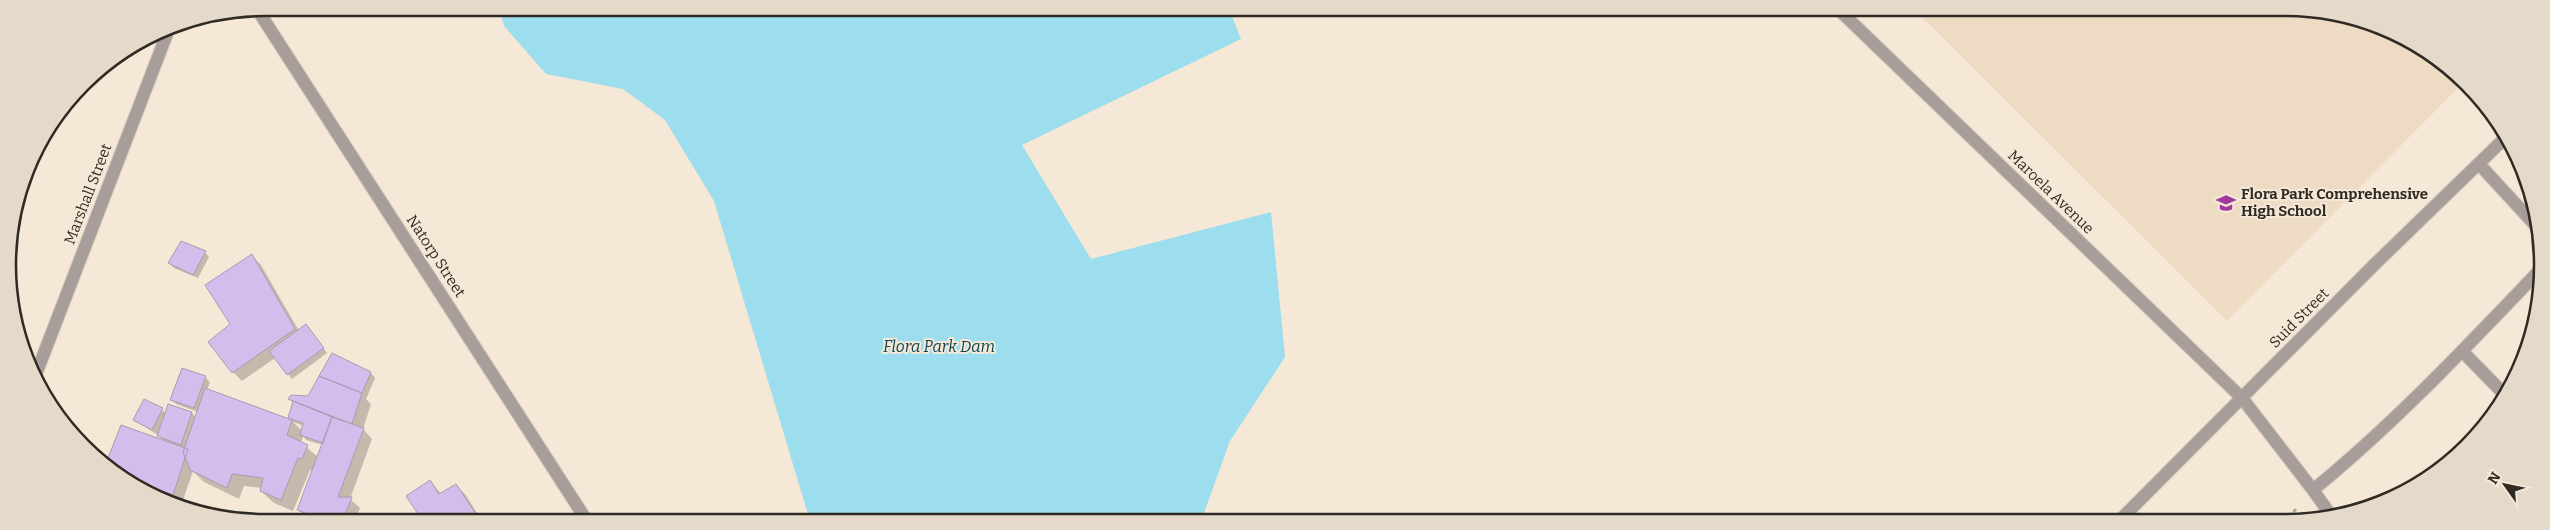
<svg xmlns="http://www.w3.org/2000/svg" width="2550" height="530" font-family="Bitter,serif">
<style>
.built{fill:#eddbc4}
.water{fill:#9cddee}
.shadow{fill:#0003;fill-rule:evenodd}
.building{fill:#d4bdec;stroke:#a59daf}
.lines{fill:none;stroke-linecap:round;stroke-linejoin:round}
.minor-casing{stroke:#d1c6b7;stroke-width:14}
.path{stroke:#b4aa9c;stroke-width:3;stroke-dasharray:4 2.5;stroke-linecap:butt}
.minor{stroke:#a79d9a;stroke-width:12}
.labels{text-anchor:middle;stroke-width:4;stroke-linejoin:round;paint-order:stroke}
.street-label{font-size:15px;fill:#2f2b24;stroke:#f5e8d7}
.poi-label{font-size:15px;font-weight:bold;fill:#2f2b24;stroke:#f5e8d7;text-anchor:start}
.water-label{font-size:16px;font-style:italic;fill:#0c4753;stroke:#f5e8d7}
.rim{fill:none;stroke:#2f2b24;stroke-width:2.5}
</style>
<rect width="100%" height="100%" fill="#f5e8d7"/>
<!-- built -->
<path class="built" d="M1914 9 2318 10 2413 42 2462 84 2227 321Z"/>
<!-- water -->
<path class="water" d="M499 8 1229 9 1241 39 1022 145 1091 259 1271 212 1285 357 1230 441 1201 521H810L714 201 665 120 623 89 546 74 504 26Z"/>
<!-- shadow -->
<path class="shadow" d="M205 252 209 257 198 278 174 268 169 263Z
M252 256 261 265 299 331H311L327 353 292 379 275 358 242 381 233 372 231 324Z
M332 355 371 373 375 378 366 399 371 404 363 429 372 439 350 499 360 508 355 520H311L299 510 314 470H310L293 511 274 503 261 491 262 488 244 486 239 499 204 482 193 471 182 503 135 487 107 464 122 426 165 442 158 435 134 420 144 400 166 413 169 405 192 413 196 418 198 412 176 404 172 400 205 377 210 382 207 390 288 420 293 403 290 399 308 397ZM293 422 304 426 303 432ZM303 436 306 440 323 445 318 457 301 443Z
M430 481 442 495 456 485 465 494 482 521 424 520 407 496Z"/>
<!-- building -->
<path class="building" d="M181 241 206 251 193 275 168 263Z
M252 254 295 329 232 373 208 342 230 324 205 285Z
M306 324 324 348 287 375 269 351Z
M332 353 371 372 362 393 319 376Z
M182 368 206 376 194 408 170 400Z
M319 376 362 393 352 424 288 399 291 395 308 396Z
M205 388 292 420 287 435 308 445 302 459 298 458 281 500 260 491 263 478 232 474 227 488 190 470 183 452Z
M144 399 163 408 152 430 133 420Z
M293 401 332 417 323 443 300 435 303 423 288 418Z
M168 404 192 412 181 445 157 436Z
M332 417 364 428 338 497H352L343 520H324L297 510Z
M121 425 188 449 173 495 124 478 106 463Z
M430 480 439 494 456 484 476 514 466 521 422 520 406 496Z"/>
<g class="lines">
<defs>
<path id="minor" d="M257 9 587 521
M1838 9 2242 398 2313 490C2394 424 2466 347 2539 271
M2479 164 2536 226
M2462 351 2505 395
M36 374 170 26
M2313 490 2330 514
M2118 522 2375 264 2504 139"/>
</defs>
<!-- minor casing -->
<use href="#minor" class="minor-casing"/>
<!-- path -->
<path class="path" d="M2285 522 2296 509"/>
<!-- minor -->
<use href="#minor" class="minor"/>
</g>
<!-- icons -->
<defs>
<symbol id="school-bare" viewBox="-9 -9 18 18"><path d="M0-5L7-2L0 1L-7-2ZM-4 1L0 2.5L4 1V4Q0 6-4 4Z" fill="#9f399e" stroke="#f5e8d7" stroke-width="2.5" paint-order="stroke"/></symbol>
</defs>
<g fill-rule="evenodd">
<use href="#school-bare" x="2212" y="189" width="28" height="28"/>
</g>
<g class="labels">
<!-- street labels -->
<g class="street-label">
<text transform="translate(2051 192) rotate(44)" y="5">Maroela Avenue</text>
<text transform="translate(88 194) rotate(-69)" y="5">Marshall Street</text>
<text transform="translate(436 256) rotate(57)" y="5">Natorp Street</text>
<text transform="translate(2299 318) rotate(-45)" y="5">Suid Street</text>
</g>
<!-- poi labels -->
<g class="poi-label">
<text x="2241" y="199">Flora Park Comprehensive<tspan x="2241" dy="17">High School</tspan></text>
</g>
<!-- water labels -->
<g class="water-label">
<text x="939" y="352">Flora Park Dam</text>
</g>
</g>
<!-- crop -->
<path d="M0 0H2550V530H0ZM265 16H2285A249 249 0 0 1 2534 265V265A249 249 0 0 1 2285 514H265A249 249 0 0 1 16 265V265A249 249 0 0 1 265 16Z" fill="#e5d9c9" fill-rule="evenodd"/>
<path class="rim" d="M265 16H2285A249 249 0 0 1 2534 265V265A249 249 0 0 1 2285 514H265A249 249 0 0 1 16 265V265A249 249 0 0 1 265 16Z"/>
<!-- north arrow -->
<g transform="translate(2505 485) rotate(303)" stroke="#f5e8d7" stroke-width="4" paint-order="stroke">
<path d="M0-4L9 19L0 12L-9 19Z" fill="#2f2b24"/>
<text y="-8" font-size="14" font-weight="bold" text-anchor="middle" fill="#2f2b24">N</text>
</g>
</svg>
